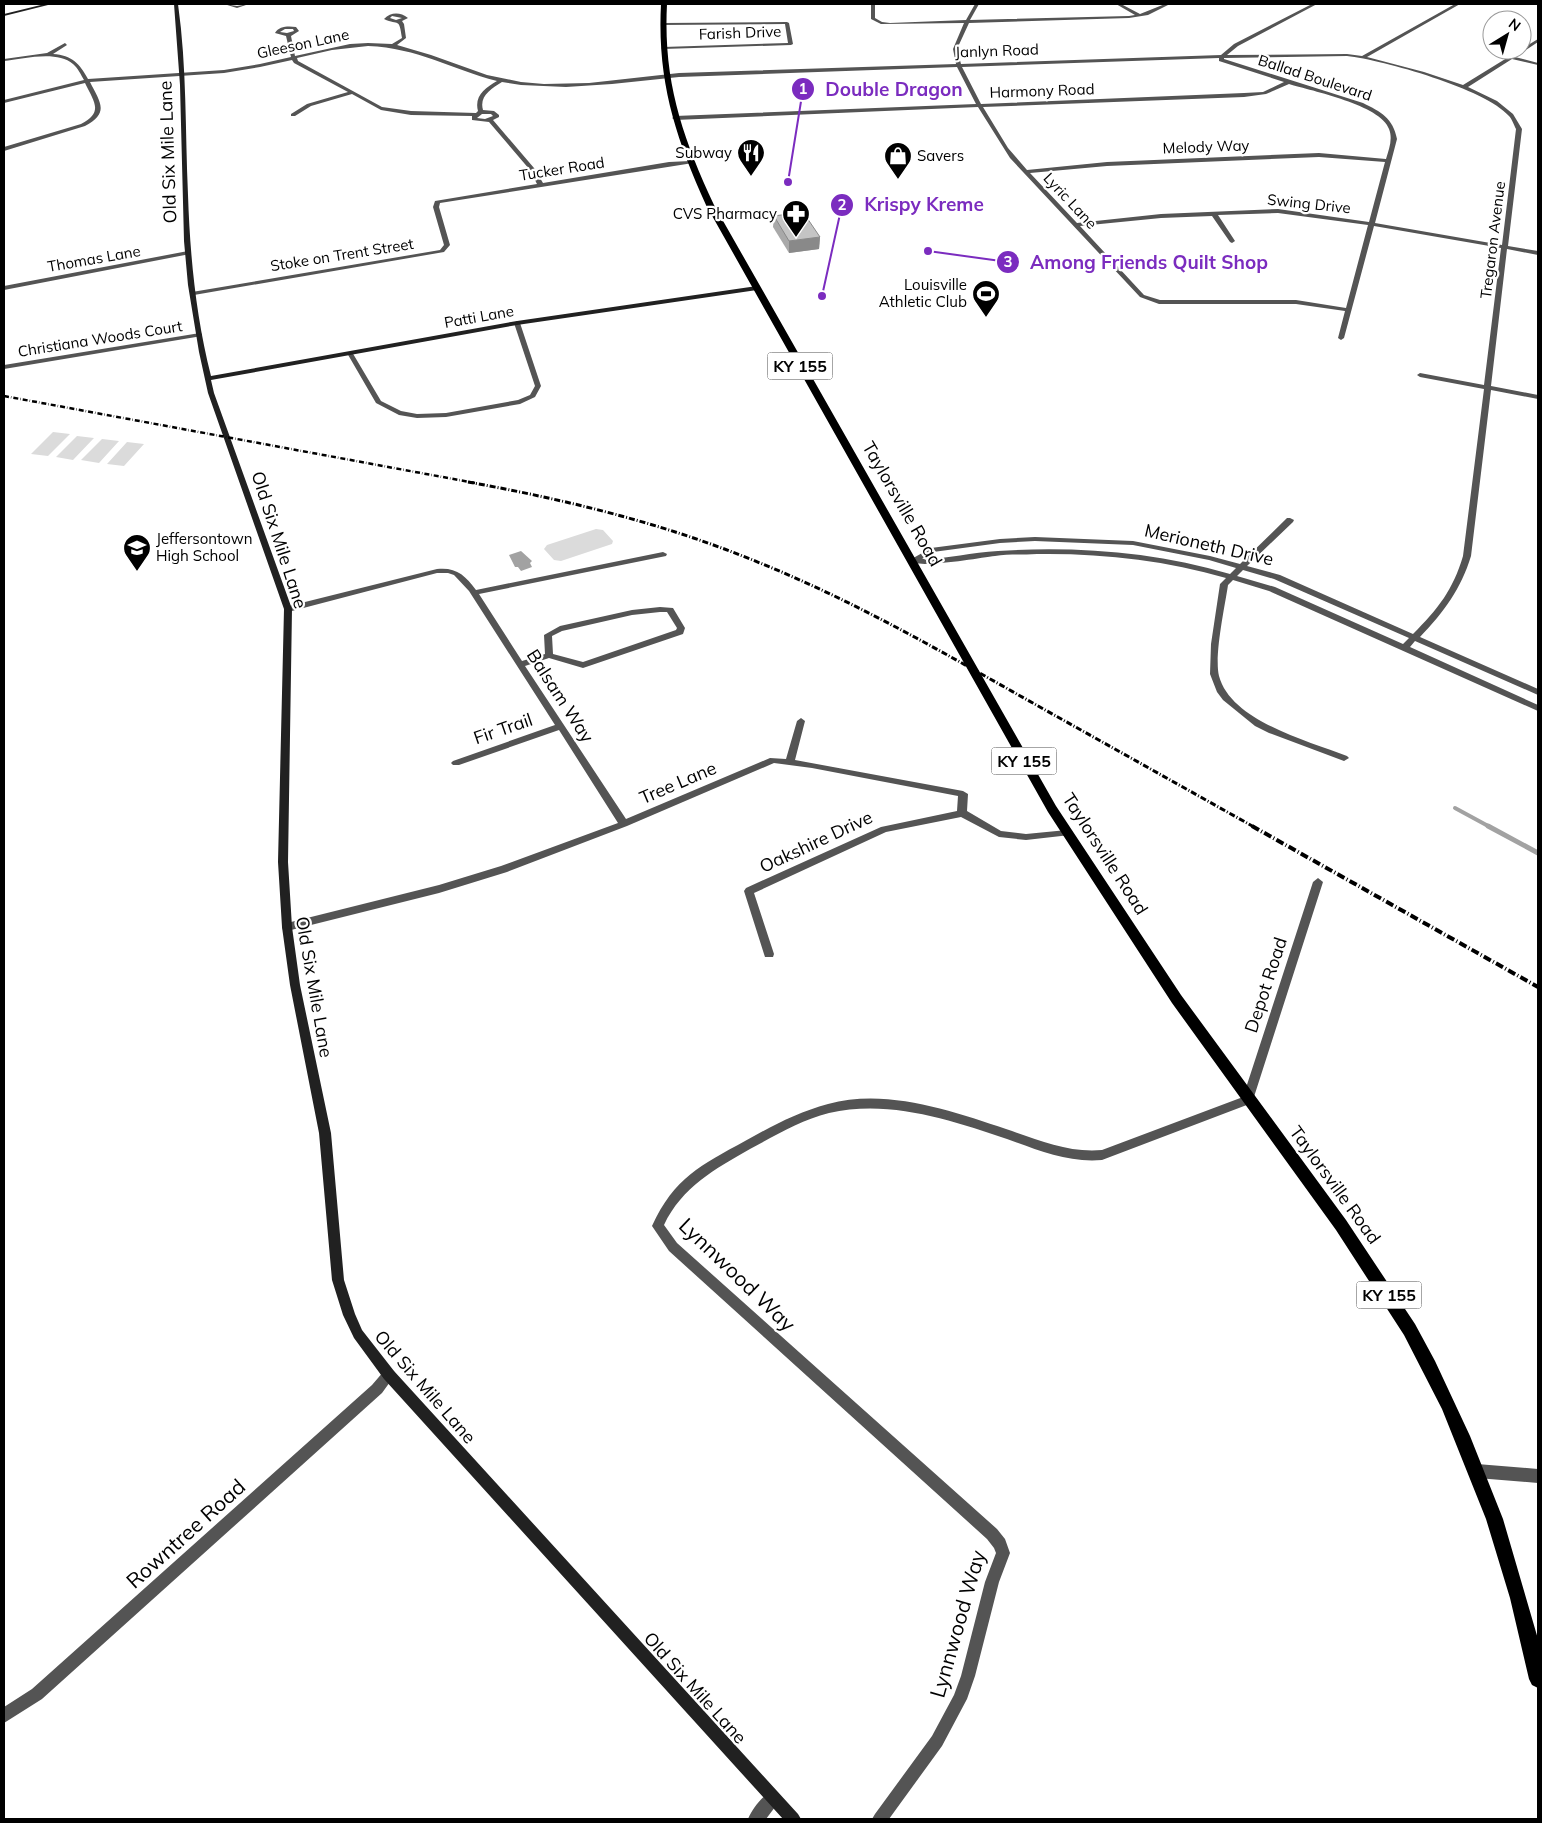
<svg xmlns="http://www.w3.org/2000/svg" width="1542" height="1823" font-family="Mulish,sans-serif">
<style>
.green{fill:#dbdbdb}
.water{fill:#a2a2a2}
.lines{fill:none;stroke-linecap:round;stroke-linejoin:round}
.stream-far1{stroke:#a2a2a2;stroke-width:4}
.stream{stroke:#a2a2a2;stroke-width:5}
.street{fill:#545454;fill-rule:evenodd}
.secondary{fill:#212121;fill-rule:evenodd}
.primary{fill:#000;fill-rule:evenodd}
.rail-far2{stroke:#000;stroke-width:2.5;stroke-dasharray:5 2 0.5 2;stroke-linecap:butt}
.rail-far1{stroke:#000;stroke-width:3;stroke-dasharray:6 2 1 2;stroke-linecap:butt}
.rail{stroke:#000;stroke-width:4;stroke-dasharray:8 2.5 1 2.5;stroke-linecap:butt}
.wall{fill:#a9a9a9}
.shaded-wall{fill:#898989}
.building{fill:#c4c4c4;stroke:#898989}
.labels{text-anchor:middle;stroke-width:4.5;stroke-linejoin:round;paint-order:stroke}
.far-street-label{font-size:15px;fill:#000;stroke:#fff}
.far-poi-label{font-size:15px;fill:#000;stroke:#fff;text-anchor:end}
.shield{fill:#fff;stroke:#4c4c4c;stroke-width:1}
.shield-label{font-size:16px;font-weight:bold;fill:#000}
.street-label{font-size:18px;fill:#000;stroke:#fff}
.near-street-label{font-size:21px;fill:#000;stroke:#fff}
.leader{fill:none;stroke:#7b2cbf;stroke-width:2}
.callout-dot{fill:#7b2cbf;stroke:#fff;stroke-width:2}
.mark-label{font-size:15px;text-anchor:middle;font-weight:bold;fill:#fff}
.callout-label{font-size:19px;text-anchor:middle;font-weight:bold;fill:#7b2cbf;stroke:#fff;stroke-width:4.5;stroke-linejoin:round;paint-order:stroke}
</style>
<rect width="100%" height="100%" fill="#fff"/>
<!-- green -->
<path class="green" d="M53 432 70 434 48 456 31 454Z
M77 436 94 438 73 460 56 457Z
M102 439 119 441 99 463 81 460Z
M127 442 144 444 124 466 107 464Z
M596 529 603 530 613 541 612 544 561 561 554 560 544 549 547 545Z"/>
<!-- water -->
<path class="water" d="M521 551 532 561 530 563 532 567 521 571 518 567H515L509 555Z"/>
<g class="lines">
<!-- stream-far1 -->
<path class="stream-far1" d="M1455 808 1490 827"/>
<!-- stream -->
<path class="stream" d="M1488 826 1538 853"/>
<!-- street -->
<path class="street" d="M224 4 237 6 249 4 237 8Z
M871 4H875V18L882 22 890 23 966 20 975 4H979L970 20 1129 16 1135 15 1116 4H1121L1140 14 1165 4H1170L1148 15 1129 18 969 23 957 49 961 64 1221 55 1234 44 1312 4H1317L1238 46 1227 55 1347 54 1362 56 1455 4H1460L1367 57 1424 72 1463 85 1538 39V42L1515 57 1538 63V65L1512 59 1468 87 1497 101 1513 114 1522 129 1508 246 1538 251V255L1507 249 1491 386 1538 395V399L1491 390 1471 556C1461 589 1444 612 1420 637L1538 689V695L1415 641 1410 647 1538 705V711L1269 591 1233 580 1228 585C1225 606 1214 656 1219 676 1231 721 1308 741 1347 756L1349 758 1344 761 1269 733 1255 726 1223 700 1217 692 1210 674 1211 644 1220 584 1226 578C1165 560 1100 553 1037 554 1023 555 1008 554 995 556 978 558 919 569 908 561L931 548 1000 539 1035 537 1133 541 1210 556 1240 564 1287 518H1290L1294 520 1293 522 1247 566 1280 575 1413 634C1438 609 1453 590 1463 556L1484 389 1420 377 1417 375 1420 373 1484 385 1501 248 1374 226 1344 338 1341 340 1338 338 1345 311 1296 304H1159L1140 297 1010 158 978 107 675 120 672 118 675 116 976 104 957 67 679 77 612 84 566 87 521 85 502 82C491 89 479 96 483 110L494 111 499 115V117L493 120 534 168 543 183 669 162 690 161 693 163 440 203 439 207 450 245 444 252 194 295 191 293 192 292 440 250 444 245 433 207 435 201 537 184 530 170 489 122 472 120V116L411 115 381 110 352 94 311 106 295 116H291V114L307 104 348 92 294 63 292 60 260 67 224 73 90 82C100 102 110 113 85 126L4 151V147L81 124C104 112 94 102 85 83L4 103V100L84 80C81 75 78 68 73 64 57 50 23 59 4 61V59L47 53 65 43 67 45 53 54C72 55 80 64 88 79L224 70 260 64 291 57 286 36 275 33C279 26 288 26 296 27L299 31 291 36 295 56 350 44 368 43 392 44 402 38C399 17 399 26 384 19 391 12 400 12 408 18L402 21 404 24 406 38 397 45 431 55 487 75 521 82 544 84 589 83 679 73 956 64 953 49 964 23 881 24 871 19ZM392 16 402 18 396 20 390 18ZM285 29H293L294 31 287 33 280 32ZM368 46C418 48 451 69 497 81 485 88 474 96 478 111L476 113 411 111 382 107 298 61 297 58 332 50ZM1347 56C1383 60 1486 89 1509 116 1512 119 1514 125 1516 129L1502 245 1375 223 1397 139C1393 118 1381 112 1363 103L1224 59V58ZM1219 58V61L1284 82 1263 92 1244 93 981 104 962 67ZM1289 84C1312 91 1381 105 1389 129 1393 139 1389 149 1386 159L1319 153 1107 162 1027 170 1008 148 983 107 1244 97 1266 94ZM482 114H491L493 116 485 119 477 118ZM1319 157 1385 162 1369 222 1278 209 1161 214 1077 223 1030 173 1107 166ZM1278 213 1368 225 1346 308 1296 300H1160L1144 295 1080 226 1161 218 1212 216 1230 242 1232 243 1235 241 1218 215ZM1035 541 1133 545 1209 560 1236 568 1230 574C1155 552 1076 546 998 551 972 552 948 559 922 559L933 552 1000 543ZM1243 570 1274 579 1409 638 1403 644 1275 587 1237 576Z
M787 22 789 23 793 44 791 45 663 49 661 48 663 47 788 43 785 24 661 25 663 23Z
M188 251 191 253 190 254 4 290V286Z
M517 321 520 323 541 386 535 397 520 404 446 417 417 418 399 415 376 403 347 353 352 352 381 401 401 411 417 414 446 413 518 400 530 395 535 386 514 323Z
M200 333 202 334V336L4 369V365Z
M663 552 667 554 666 556 479 594 522 661 545 654 544 635 560 626 632 610 660 607 673 608 685 628 683 634 583 668 549 658 525 666 626 819 770 758 786 759 797 721 801 718 805 721 795 760 963 791 968 794 967 811 1001 831 1026 834 1067 830 1072 833 1070 835 1026 840 999 837 961 817 886 832 754 893 774 954 773 957H765L764 954 744 891 746 888 881 827 957 811 958 796 812 768 774 763 627 826 507 872 439 893 287 931 283 930 282 927 283 924 439 885 501 866 618 823 559 730 459 765H453L451 763 453 761 555 725 469 591 454 575 448 573H437L288 612 284 609 285 607 437 569C456 567 465 575 476 590ZM660 612H667L677 628 676 630 583 662 553 654 552 636 562 631 632 615Z
M1318 878 1323 882 1252 1103 1102 1160C1068 1163 1038 1150 1007 1139 951 1120 889 1099 829 1113 801 1120 776 1135 750 1149 715 1169 682 1187 664 1225L677 1243 997 1529 1005 1539 1010 1553 999 1582 975 1676 967 1699 942 1746 889 1819H872L875 1814 932 1736 954 1695 961 1676 985 1582 996 1553 994 1548 987 1539 669 1251 652 1226C674 1178 701 1165 745 1141 772 1126 798 1112 828 1104 887 1088 951 1111 1006 1129 1038 1140 1068 1153 1102 1150L1243 1097 1313 882Z
M389 1369 394 1371 395 1375 382 1393 42 1699 4 1723V1707L32 1689 372 1385 384 1371Z
M1477 1464 1538 1469V1483L1477 1478 1472 1476 1470 1471 1472 1466Z
M773 1790 778 1793 781 1798 778 1803 766 1819H748C752 1809 763 1795 773 1790Z"/>
<!-- secondary -->
<path class="secondary" d="M45 4H52L4 16V14Z
M174 4H178C187 68 185 131 188 195 190 256 196 317 211 376L517 321 757 286 760 288 757 290 517 325 211 380 214 393 292 609 288 862 292 927 300 985 331 1133 344 1280 355 1314 362 1330 394 1371 798 1814 801 1819H783L384 1379 354 1338 343 1315 332 1280 319 1133 290 985 282 927 278 862 284 609 208 393 199 352 188 285 184 241 180 85Z"/>
<!-- primary -->
<path class="primary" d="M661 4H667C663 81 682 136 714 205L1056 806 1181 995 1346 1220 1415 1324 1435 1361 1470 1436 1503 1519 1538 1639V1688L1532 1685 1529 1679 1510 1598 1486 1519 1442 1409 1404 1335 1336 1230 1172 1003 1048 812 706 205C675 136 657 81 661 4Z"/>
<!-- rail-far2 -->
<path class="rail-far2" d="M4 396 475 483"/>
<!-- rail-far1 -->
<path class="rail-far1" d="M468 482C568 500 666 524 760 563 849 599 932 646 1015 693 1095 738 1174 782 1254 827"/>
<!-- rail -->
<path class="rail" d="M1252 826 1538 987"/>
</g>
<!-- wall -->
<path class="wall" d="M774 216 820 237 819 249 789 253 773 227Z"/>
<!-- shaded-wall -->
<path class="shaded-wall" d="M820 237 819 249 789 253V241Z"/>
<!-- building -->
<path class="building" d="M803 212 820 237 789 241 774 216Z"/>
<!-- icons -->
<defs>
<symbol id="restaurant-pin" viewBox="-11 -11 22 30"><path d="M0 17L-7.5 6A9.5 9.5 0 1 1 7.5 6Z" fill="#000" stroke="#fff"/><path d="M-5-6h1v4h1v-4h1v4h1v-4h1v5L-1.5 .5V6h-2V.5L-5-1ZM5-6V6H3V1.5H1.5Q1.5-4 5-6Z" fill="#fff"/></symbol>
<symbol id="shop-pin" viewBox="-11 -11 22 30"><path d="M0 17L-7.5 6A9.5 9.5 0 1 1 7.5 6Z" fill="#000" stroke="#fff"/><path d="M-5-2.5h2.3a2.7 3.5 0 0 1 5.4 0H5L5.5 6h-11ZM-1.5-2.5h3a1.5 2.3 0 0 0-3 0Z" fill="#fff"/></symbol>
<symbol id="pharmacy-pin" viewBox="-11 -11 22 30"><path d="M0 17L-7.5 6A9.5 9.5 0 1 1 7.5 6Z" fill="#000" stroke="#fff"/><path d="M-2-6h4v4h4v4h-4v4h-4v-4h-4v-4h4Z" fill="#fff"/></symbol>
<symbol id="stadium-pin" viewBox="-11 -11 22 30"><path d="M0 17L-7.5 6A9.5 9.5 0 1 1 7.5 6Z" fill="#000" stroke="#fff"/><path d="M0-5a6.5 5 0 1 0 0 10a6.5 5 0 1 0 0-10ZM-3.5-1.8h7v3.6h-7Z" fill="#fff"/></symbol>
<symbol id="school-pin" viewBox="-11 -11 22 30"><path d="M0 17L-7.5 6A9.5 9.5 0 1 1 7.5 6Z" fill="#000" stroke="#fff"/><path d="M0-5L7-2L0 1L-7-2ZM-4 1L0 2.5L4 1V4Q0 6-4 4Z" fill="#fff"/></symbol>
</defs>
<g fill-rule="evenodd">
<use href="#restaurant-pin" x="735" y="137" width="32" height="43"/>
<use href="#shop-pin" x="882" y="140" width="32" height="43"/>
<use href="#pharmacy-pin" x="780" y="198" width="32" height="43"/>
<use href="#stadium-pin" x="970" y="278" width="32" height="43"/>
<use href="#school-pin" x="121" y="532" width="32" height="43"/>
</g>
<g class="labels">
<!-- far-street labels -->
<g class="far-street-label">
<text transform="translate(740 33) rotate(-2)" y="5">Farish Drive</text>
<text transform="translate(303 44) rotate(-12)" y="5">Gleeson Lane</text>
<text transform="translate(997 51) rotate(-2)" y="5">Janlyn Road</text>
<text transform="translate(1315 78) rotate(18)" y="5">Ballad Boulevard</text>
<text transform="translate(1042 91) rotate(-2)" y="5">Harmony Road</text>
<text transform="translate(1206 147) rotate(-2)" y="5">Melody Way</text>
<text transform="translate(562 169) rotate(-9)" y="5">Tucker Road</text>
<text transform="translate(1070 201) rotate(47)" y="5">Lyric Lane</text>
<text transform="translate(1309 204) rotate(6)" y="5">Swing Drive</text>
<text transform="translate(1493 240) rotate(-83)" y="5">Tregaron Avenue</text>
<text transform="translate(342 255) rotate(-9)" y="5">Stoke on Trent Street</text>
<text transform="translate(94 259) rotate(-10)" y="5">Thomas Lane</text>
<text transform="translate(479 317) rotate(-10)" y="5">Patti Lane</text>
<text transform="translate(100 339) rotate(-9)" y="5">Christiana Woods Court</text>
</g>
<!-- far-poi labels -->
<g class="far-poi-label">
<text x="732" y="158">Subway</text>
<text x="917" y="161" text-anchor="start">Savers</text>
<text x="777" y="219">CVS Pharmacy</text>
<text x="967" y="290">Louisville<tspan x="967" dy="17">Athletic Club</tspan></text>
<text x="156" y="544" text-anchor="start">Jeffersontown<tspan x="156" dy="17">High School</tspan></text>
</g>
<!-- shield labels -->
<g class="shield">
<rect x="767.5" y="352.5" width="65" height="27" rx="4"/>
<rect x="991.5" y="747.5" width="65" height="27" rx="4"/>
<rect x="1356.5" y="1281.5" width="65" height="27" rx="4"/>
</g>
<g class="shield-label">
<text x="800" y="372">KY 155</text>
<text x="1024" y="767">KY 155</text>
<text x="1389" y="1301">KY 155</text>
</g>
<!-- street labels -->
<g class="street-label">
<text transform="translate(168 152) rotate(-92)" y="6">Old Six Mile Lane</text>
<text transform="translate(902 504) rotate(60)" y="6">Taylorsville Road</text>
<text transform="translate(279 540) rotate(72)" y="6">Old Six Mile Lane</text>
<text transform="translate(1209 545) rotate(13)" y="6">Merioneth Drive</text>
<text transform="translate(560 696) rotate(57)" y="6">Balsam Way</text>
<text transform="translate(503 729) rotate(-19)" y="6">Fir Trail</text>
<text transform="translate(678 783) rotate(-23)" y="6">Tree Lane</text>
<text transform="translate(816 842) rotate(-25)" y="6">Oakshire Drive</text>
<text transform="translate(1105 854) rotate(57)" y="6">Taylorsville Road</text>
<text transform="translate(1266 985) rotate(-72)" y="6">Depot Road</text>
<text transform="translate(314 987) rotate(80)" y="6">Old Six Mile Lane</text>
<text transform="translate(1335 1185) rotate(54)" y="6">Taylorsville Road</text>
<text transform="translate(425 1387) rotate(49)" y="6">Old Six Mile Lane</text>
<text transform="translate(695 1688) rotate(48)" y="6">Old Six Mile Lane</text>
</g>
<!-- near-street labels -->
<g class="near-street-label">
<text transform="translate(737 1275) rotate(44)" y="7">Lynnwood Way</text>
<text transform="translate(186 1534) rotate(-42)" y="7">Rowntree Road</text>
<text transform="translate(958 1624) rotate(-74)" y="7">Lynnwood Way</text>
</g>
</g>
<!-- callouts -->
<path class="leader" d="M788 182L803 89M822 296L842 205M928 251L1008 262"/>
<g class="callout-dot">
<circle cx="788" cy="182" r="5"/>
<circle cx="822" cy="296" r="5"/>
<circle cx="928" cy="251" r="5"/>
<circle cx="803" cy="89" r="12"/>
<circle cx="842" cy="205" r="12"/>
<circle cx="1008" cy="262" r="12"/>
</g>
<g class="mark-label">
<text x="803" y="94">1</text>
<text x="842" y="210">2</text>
<text x="1008" y="267">3</text>
</g>
<g class="callout-label">
<text x="894" y="96">Double Dragon</text>
<text x="924" y="211">Krispy Kreme</text>
<text x="1149" y="269">Among Friends Quilt Shop</text>
</g>
<!-- border -->
<rect width="1542" height="1823" fill="none" stroke="#000000" stroke-width="10"/>
<!-- north arrow -->
<g transform="translate(1507 35) rotate(37)"><circle r="24" fill="#ffffff" stroke="#999999"/>
<path d="M0-4L9 19L0 12L-9 19Z" fill="#000000"/>
<text y="-8" font-size="14" font-weight="bold" text-anchor="middle" fill="#000000">N</text>
</g>
</svg>
